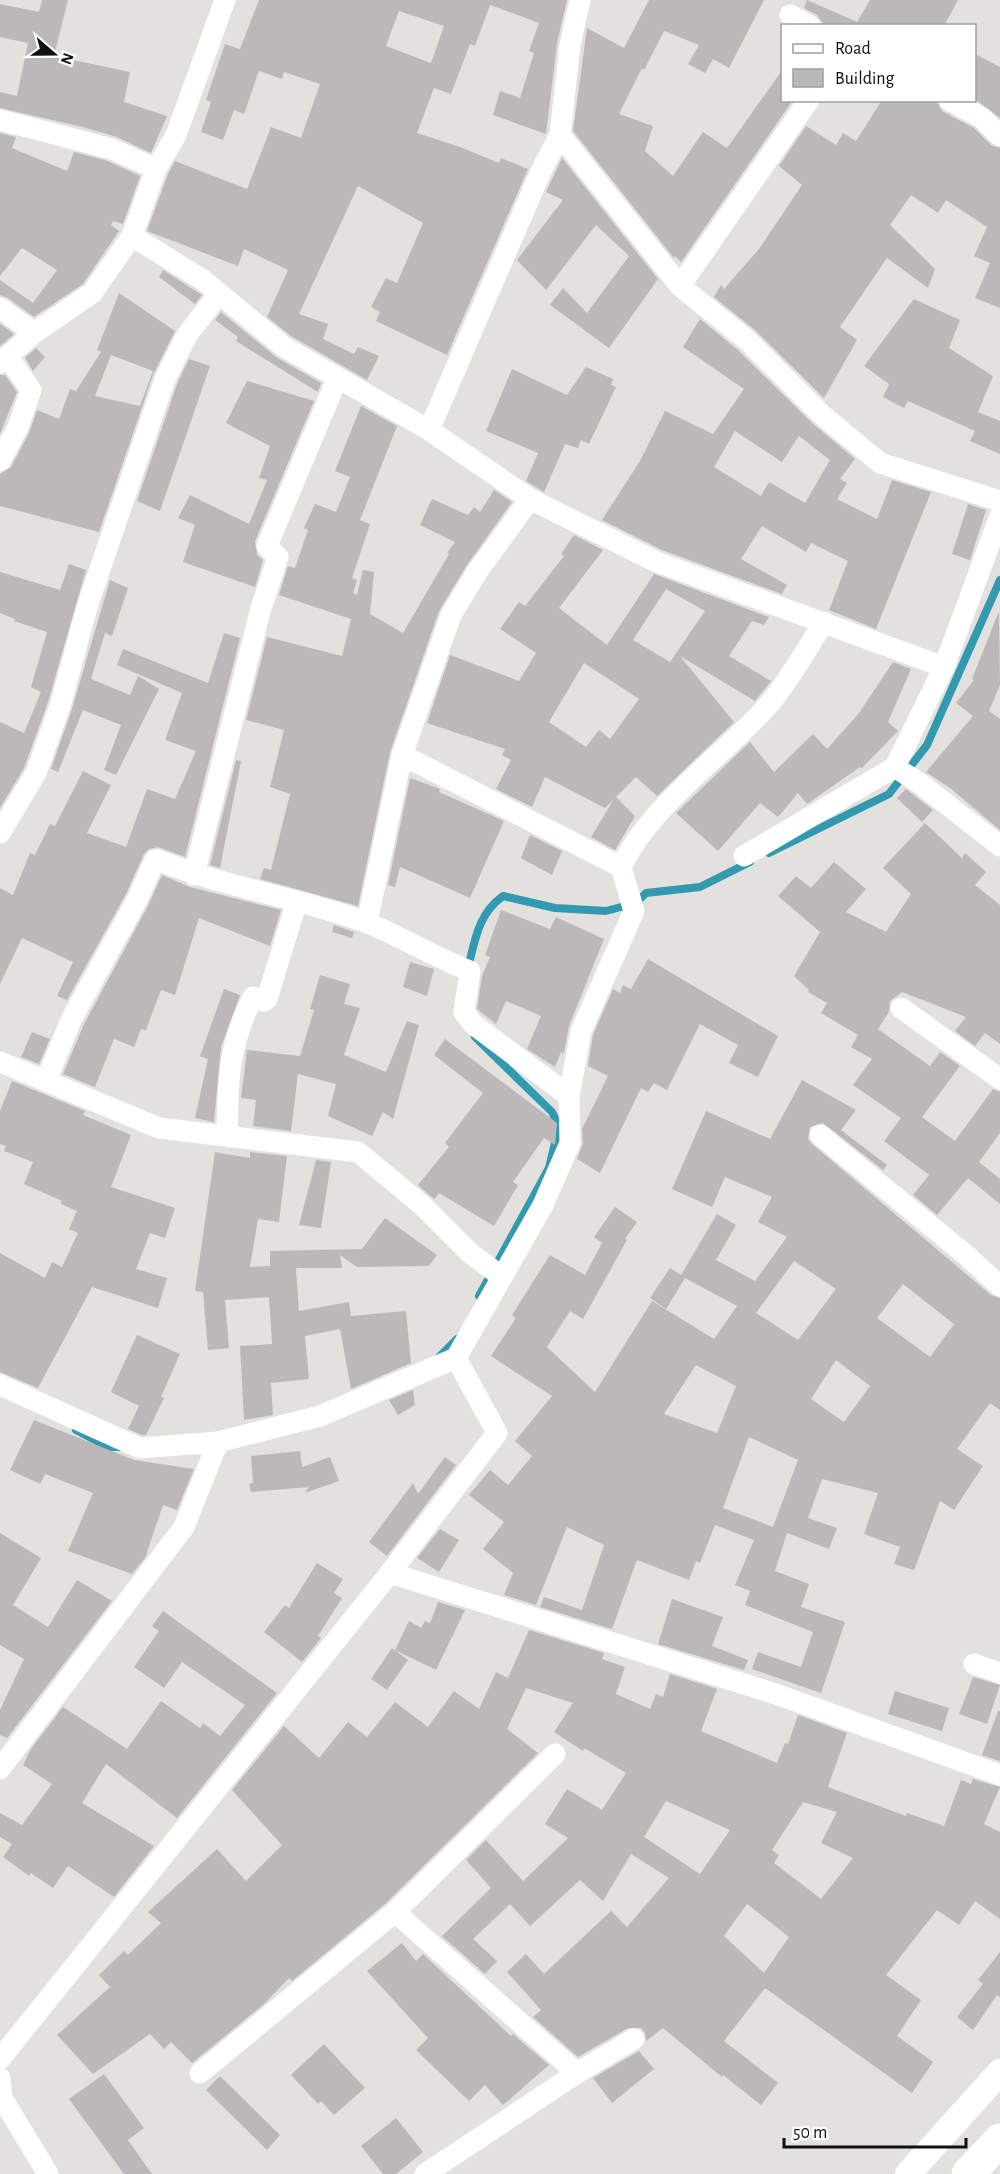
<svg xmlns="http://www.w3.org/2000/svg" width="1000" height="2174" font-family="'Alegreya Sans',sans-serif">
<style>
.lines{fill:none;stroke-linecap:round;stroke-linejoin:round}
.stream{stroke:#319ab0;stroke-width:8}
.building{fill:#bcb8b9;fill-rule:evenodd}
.minor{stroke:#fff;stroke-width:21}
.tertiary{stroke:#fff;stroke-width:26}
.trunk{stroke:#fff;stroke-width:33}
</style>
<rect width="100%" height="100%" fill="#e2e1dd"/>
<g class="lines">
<!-- stream -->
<path class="stream" d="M769 853 889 794 927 745 1000 580
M468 968C475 940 478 914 503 896L555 908 606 911 636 903 646 893 700 887 750 862
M475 1037 552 1112 559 1126 549 1168 479 1296
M438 1358 457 1339
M76 1430 108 1447H122"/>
</g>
<!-- building -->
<path class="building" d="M42 0H68L54 56 130 72 124 102 167 116 151 153 117 137 83 127 0 108V92L17 96 28 43 0 37V4L39 12Z
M259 0H567L557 43 546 134 493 115 500 91 520 98 534 53 529 51 539 23 490 5 475 46 470 44 451 94 434 88 417 133 460 147 499 163 501 158 528 169 447 355 376 321 380 312 371 307 386 278 397 283 423 223 358 186 299 314 328 324 323 339 354 354 358 347 379 356 367 380 291 336 267 317 288 270 244 249 238 266 147 231 168 174 175 161 247 189 271 127 301 138 320 84 284 72 282 79 259 71 244 114 234 110 223 140 201 132 211 102 206 100 225 44 240 49ZM399 11 444 26 431 63 386 46Z
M649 0H764L729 68 713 59 705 73 688 64 699 45 664 31 644 70 642 68 619 114 653 126 645 151 673 176 703 132 727 148 783 69V100H793L681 262 675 256 674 258 573 131 587 28 624 48Z
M807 0 857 22 870 0H958L944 26H825L817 15 804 8Z
M975 54 1000 67V118L975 99Z
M882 100H936L942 111 974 128 991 145 1000 148V308L975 298 990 263 974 256 987 227 946 200 938 213 911 195 890 225 935 269 928 288 887 258 840 327 857 340 824 398 756 331 714 297 721 285 724 289 759 249 802 185 779 166 806 126 836 145 843 133 856 141Z
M0 133 16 137 12 148 67 171 74 152 108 161 140 176 123 224 113 221 111 225 119 231 83 284 34 317 8 298 0 295V280L33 303 57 270 22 248 0 276Z
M562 158 658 279 609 348 550 305 563 288 587 313 629 256 596 225 546 290 517 260 563 200 546 192Z
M163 270 202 295 195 304 159 277Z
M119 293 175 331 153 375 99 532 0 506V474L11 467 29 433 37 410 59 419 70 389 76 391 101 352 97 350ZM111 355 153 371 140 406 95 396Z
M914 299 960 320 949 348 993 376 978 412 1000 421V454L970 441 975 431 908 401 904 408 883 397 889 384 864 366Z
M221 312 276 357 321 383 318 392 236 341 238 337 215 320Z
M700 319 738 350 812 423 855 459 840 479 847 483 837 499 877 519 892 480 931 492 876 629 829 610 848 561 811 543 806 552 762 526 741 559 787 585 782 594 662 550 602 520 640 461 665 411 713 434 744 389 683 347ZM735 431 782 462 799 436 830 460 805 503 769 482 761 496 714 467Z
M0 324 14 334 0 346Z
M36 348 45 357 33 371 25 358Z
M189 359 210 366 160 511 137 501 177 384Z
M586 367 613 379 611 385 616 387 589 444 581 440 578 448 565 444 544 492 526 481 538 453 486 431 512 369 567 395Z
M0 375H5L17 392 0 434Z
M247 381 314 401 255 541 257 555 263 560 255 587 183 562 195 525 178 518 190 495 249 524 267 480 259 478 270 446 226 423Z
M361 406 397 426 360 520 370 524 352 578 357 580 353 593 357 595 363 570 374 572 370 614 403 633 449 554 447 553 455 542 420 525 432 499 468 515 474 507 480 512 494 490 512 502 467 565 439 611 390 752 358 906 260 879 264 868 271 870 290 794 270 787 284 730 246 720 267 637 342 656 351 619 279 595 288 566 295 568 308 530 304 528 315 504 336 512 350 477 335 471Z
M968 504 986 510 970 560 952 554Z
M574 535 603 550 559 608 607 645 654 574 769 617 764 625 752 621 729 656 771 681 755 701 680 656 734 722 657 796 636 777 616 797 635 816 615 850 591 837 614 799 605 808 545 777 532 807 496 789 511 760 502 755 505 749 427 723 450 655 519 681 536 653 500 629 519 602 525 606 564 556 561 554ZM666 589 705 611 670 662 633 640ZM584 663 639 699 610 739 599 730 586 747 549 722Z
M69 564 86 570 48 702 24 768 0 808V722L24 733 41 692 31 687 47 632 14 621 15 619 0 613V572L60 590Z
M110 580 128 588 112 636 105 633 91 679 130 695 138 676 159 689 116 775 104 770 121 725 83 710 58 772 51 769 72 709Z
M999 611 1000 685 989 711 1000 719V830L950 788 926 772 973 716 956 703 974 680 972 679Z
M224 633 240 638 185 857 158 847 149 849 144 854 126 894 67 1000 57 996 73 962 22 938 0 984V888L13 895 30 853 35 855 50 824 55 826 83 771 111 785 87 833 126 847 147 789 175 799 196 751 165 740 182 693 117 665 123 649 208 683Z
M893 662 911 669 888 722 898 731 862 768 860 767 807 804 798 793 778 817 760 803 718 851 676 813 750 742 774 772 813 734 827 749 859 713Z
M236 760 241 761 220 868 210 865Z
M410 778 440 789 439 792 504 821 470 898 400 867 395 887 388 885Z
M906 789 933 810 922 822 897 798Z
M925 823 962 858 965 853 986 872 975 885 1000 905V1044L985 1033 975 1046 955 1031 966 1017 902 992 890 1001 889 1012 878 1029 930 1066 940 1052 960 1066 922 1117 955 1141 993 1089 1000 1092V1133L979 1162 1000 1179V1204L968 1178 937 1215 913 1195 929 1175 884 1141 901 1118 853 1085 872 1059 851 1047 858 1035 821 1013 827 1003 808 992 809 990 794 976 820 932 778 896 796 876 811 888 834 862 866 889 846 912 886 932 911 894 883 868Z
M530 835 562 851 552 875 521 858Z
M162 875 190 887 281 910 270 946 199 918 175 995 161 990 146 1030 141 1029 134 1047 114 1039 95 1087 63 1074 84 1024 148 906Z
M501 910 550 929 556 917 604 939 569 1026 564 1053 561 1052 555 1067 527 1049 541 1016 506 1001 496 1024 477 1009 482 976 490 957 485 955Z
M334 925 354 932 352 938 332 932Z
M648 959 778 1036 758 1077 729 1063 738 1045 700 1024 667 1090 654 1083 648 1092 641 1088 600 1173 577 1159 583 1143 582 1129 608 1076 588 1066 593 1035 613 989 620 993 623 985 631 989Z
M410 962 434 969 427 996 403 987Z
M320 975 350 984 344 1004 360 1008 344 1055 386 1072 407 1021 419 1025 393 1119 383 1112 372 1136 328 1116 336 1084 298 1074 291 1131 253 1126 256 1100 241 1098 247 1050 300 1056 314 1010 310 1009Z
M224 989 240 995 221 1047 214 1122 195 1118 208 1059 200 1056Z
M32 1032 50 1039 39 1064 21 1057Z
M445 1039 557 1123 555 1145 544 1138 513 1182 518 1185 494 1226 439 1193 434 1199 418 1185 449 1147 445 1143 483 1093 434 1055Z
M802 1080 856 1110 841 1130 887 1165 883 1170 823 1123 810 1127 808 1139 812 1144 991 1295 1000 1298V1410L990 1403 957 1449 983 1466 954 1510 940 1501 914 1570 894 1564 900 1547 864 1534 878 1493 822 1479 808 1518 837 1528 829 1549 787 1533 775 1571 809 1584 801 1607 845 1622 821 1693 752 1669 758 1652 801 1667 813 1632 745 1605 750 1591 735 1585 754 1540 715 1525 700 1563 696 1561 689 1580 637 1560 612 1629 540 1607 544 1597 582 1610 604 1545 567 1527 536 1605 504 1595 513 1573 483 1549 504 1522 469 1495 490 1470 508 1485 532 1456 515 1441 552 1396 491 1356 516 1318 512 1315 550 1255 585 1275 602 1243 594 1237 615 1207 637 1222 625 1239 627 1240 583 1319 570 1311 547 1347 595 1392 652 1301 714 1339 737 1306 685 1278 666 1309 650 1298 670 1268 681 1275 717 1214 736 1225 716 1260 755 1281 787 1237 758 1222 772 1197 725 1177 712 1207 672 1189 706 1111 770 1139ZM794 1261 836 1289 798 1340 756 1313ZM903 1284 954 1324 930 1357 877 1318ZM836 1360 870 1386 844 1422 811 1399ZM696 1365 736 1386 717 1433 664 1414ZM749 1437 798 1460 773 1527 723 1508Z
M12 1081 85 1111 83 1115 131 1135 111 1187 175 1208 165 1238 150 1233 136 1269 167 1278 158 1308 92 1287 38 1388 0 1372V1253L45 1278 52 1262 62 1267 78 1233 69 1229 77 1211 61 1204 62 1201 24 1184 33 1162 4 1151 6 1146 0 1144V1111Z
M215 1152 250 1158V1152L287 1156 279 1222 258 1219 250 1267 270 1266V1251L362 1249 385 1218 437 1255 429 1266 357 1267 340 1255 342 1268H296L299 1311 349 1302 351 1316 406 1311 411 1363 351 1389 340 1329 305 1336 309 1379 271 1383 273 1415 244 1420 240 1346 272 1344 269 1297 225 1300 229 1348 208 1350 203 1292 195 1291Z
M316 1160 331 1162 321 1228 299 1225Z
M137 1335 180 1354 161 1397 164 1398 146 1435H142L128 1429 139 1406 111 1392Z
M413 1390 415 1405 398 1415 389 1400Z
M34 1420 134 1460 194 1469 177 1510 163 1505 145 1558 132 1574 68 1551 93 1493 45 1474 40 1484 10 1470Z
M300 1451 302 1467 330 1457 339 1481 305 1493 309 1487 251 1492 249 1484 253 1483 251 1456Z
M445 1457 456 1465 387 1556 369 1542 413 1483 418 1494Z
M440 1529 459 1540 439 1572 417 1558Z
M0 1533 41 1558 13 1605 48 1627 77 1580 112 1601 7 1738 0 1735V1710L24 1659 0 1645Z
M317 1563 343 1579 334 1593 342 1598 318 1636 321 1638 302 1662 264 1632 285 1605 289 1608Z
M672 1599 723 1617 712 1646 748 1660 744 1670 658 1644Z
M438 1602 465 1610 436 1670 395 1650 409 1621 421 1628 425 1621 430 1623Z
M163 1611 277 1693 177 1818 106 1764 82 1803 154 1846 114 1897 68 1866 53 1888 31 1873 29 1876 3 1857 12 1844 0 1837V1813L22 1825 52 1784 23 1765 31 1749 63 1707 127 1749 161 1701 200 1728 203 1723 220 1736 245 1705 182 1662 164 1688 134 1667 159 1631 152 1626Z
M529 1630 604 1653 602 1659 625 1667 616 1694 650 1709 656 1694 663 1697 670 1674 717 1689 701 1731 777 1763 785 1743 788 1744 798 1715 847 1733 828 1787 906 1816 907 1813 944 1826 961 1780 971 1784 973 1779 1000 1787 984 1824 1000 1832V1919L975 1901 959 1925 937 1910 886 1975 921 2000 897 2036 933 2062 912 2093 765 1988 724 2041 778 2083 761 2105 723 2075 722 2077 663 2028 646 2041 645 2033 641 2028H628L578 2057 533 2017 541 2010 507 1972 526 1954 544 1974 611 1911 627 1927 669 1878 631 1854 603 1901 580 1880 530 1926 510 1904 473 1939 497 1961 485 1974 442 1936 491 1888 466 1860 486 1840 523 1881 568 1838 545 1824 567 1789 602 1810 626 1773 584 1748 583 1751 554 1732 573 1703 526 1688 507 1729 538 1753 386 1903 292 1981 289 1978 264 2004 192 2063 171 2042 164 2049 150 2034 93 2074 57 2035 110 1987 99 1975 124 1951 128 1955 161 1923 148 1912 217 1849 246 1881 282 1845 232 1790 284 1726 319 1758 348 1722 367 1737 395 1702 428 1727 454 1691 479 1709 496 1672 508 1678ZM666 1801 730 1830 700 1874 644 1837ZM803 1802 837 1812 821 1843 853 1858 821 1899 774 1863 779 1855 772 1850ZM747 1904 789 1937 764 1973 724 1936Z
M392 1648 408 1660 387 1690 371 1679Z
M973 1677 1000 1685 987 1724 959 1714Z
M895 1691 949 1708 942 1731 888 1714Z
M998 1711H1000V1761L982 1755Z
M402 1943 416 1961 423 1954 511 2036 513 2034 549 2065 503 2105 485 2085 469 2101 416 2050 428 2038 367 1971Z
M1000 1952V1997L997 1995 973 2030 957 2017 983 1984 978 1980Z
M324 2044 365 2088 334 2115 321 2101 318 2104 291 2075Z
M639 2051 654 2069 612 2103 593 2078Z
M104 2074 144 2128 128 2140 152 2174H124L69 2099Z
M220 2076 280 2135 267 2150 206 2090Z
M396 2118 423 2152 396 2174H383L361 2146Z"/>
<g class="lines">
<!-- minor -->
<path class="minor" d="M580 0 570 45 560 135 680 286 747 340 821 414 880 463 1000 501
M790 15 810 26
M949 100 982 118 1000 136
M0 120 112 149 156 169
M132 236 203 280 284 347 429 430 530 499 657 562 944 667
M680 286 809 100
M0 308 34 333
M0 363 34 333 92 293 132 236 156 169 176 135 225 0
M429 430 542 169 560 135
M0 461 18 427 31 390 8 357
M402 755 621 867
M895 767 922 785 1000 846
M0 833 36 773 60 706 88 604 165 379 187 335 218 295
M744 856 895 767 944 667 1000 516
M194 875 261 608 278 557 267 546 337 379
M367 923 402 755 451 615 477 572 530 499
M901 1008 1000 1079
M0 1062 159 1128 358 1152 423 1206 470 1253 502 1277
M46 1081 72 1018 137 900 155 860H158C225 888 298 897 365 922 401 936 434 957 470 971L464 1012 473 1024 569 1096
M820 1135 966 1255 1000 1286
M227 1137C228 1081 227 1049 253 997L264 1001 267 999 297 901
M0 1385 140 1448 218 1442
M390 1573 776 1694 1000 1775
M974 1664 1000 1673
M0 1769 184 1527 218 1442 320 1416 456 1358
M395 1912 577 2073
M0 2059 390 1573 497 1433 456 1358 543 1205 570 1143 569 1096 581 1031 634 911 621 867C650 805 726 754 771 702 791 678 807 648 824 622
M200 2073 395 1912 555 1754
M0 2078 2 2098 48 2174
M425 2174 577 2073 634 2039"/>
<!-- tertiary -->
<path class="tertiary" d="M908 2174 1000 2072"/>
<!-- trunk -->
<path class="trunk" d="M968 2174 1000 2140"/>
</g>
<!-- legend -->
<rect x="781" y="24" width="195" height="78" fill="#ffffff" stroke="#9f9f9e" stroke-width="1.5"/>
<rect x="793" y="44" width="30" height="9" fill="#ffffff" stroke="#9f9f9e" stroke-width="1.5"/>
<text x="835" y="54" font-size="18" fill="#0f0f0d">Road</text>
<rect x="793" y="69" width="30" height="18" fill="#bcb8b9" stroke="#9f9f9e" stroke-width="1.5"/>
<text x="835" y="84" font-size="18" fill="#0f0f0d">Building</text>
<!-- north arrow -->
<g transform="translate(54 54) rotate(110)" stroke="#ffffff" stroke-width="4.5" paint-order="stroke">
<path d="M0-4.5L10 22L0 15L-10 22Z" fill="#0f0f0d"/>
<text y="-9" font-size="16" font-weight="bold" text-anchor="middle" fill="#0f0f0d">N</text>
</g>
<!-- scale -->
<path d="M784 2138v9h182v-9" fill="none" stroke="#0f0f0d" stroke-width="3"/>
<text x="793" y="2138" font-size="18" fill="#0f0f0d" stroke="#ffffff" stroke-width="4.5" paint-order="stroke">50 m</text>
</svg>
